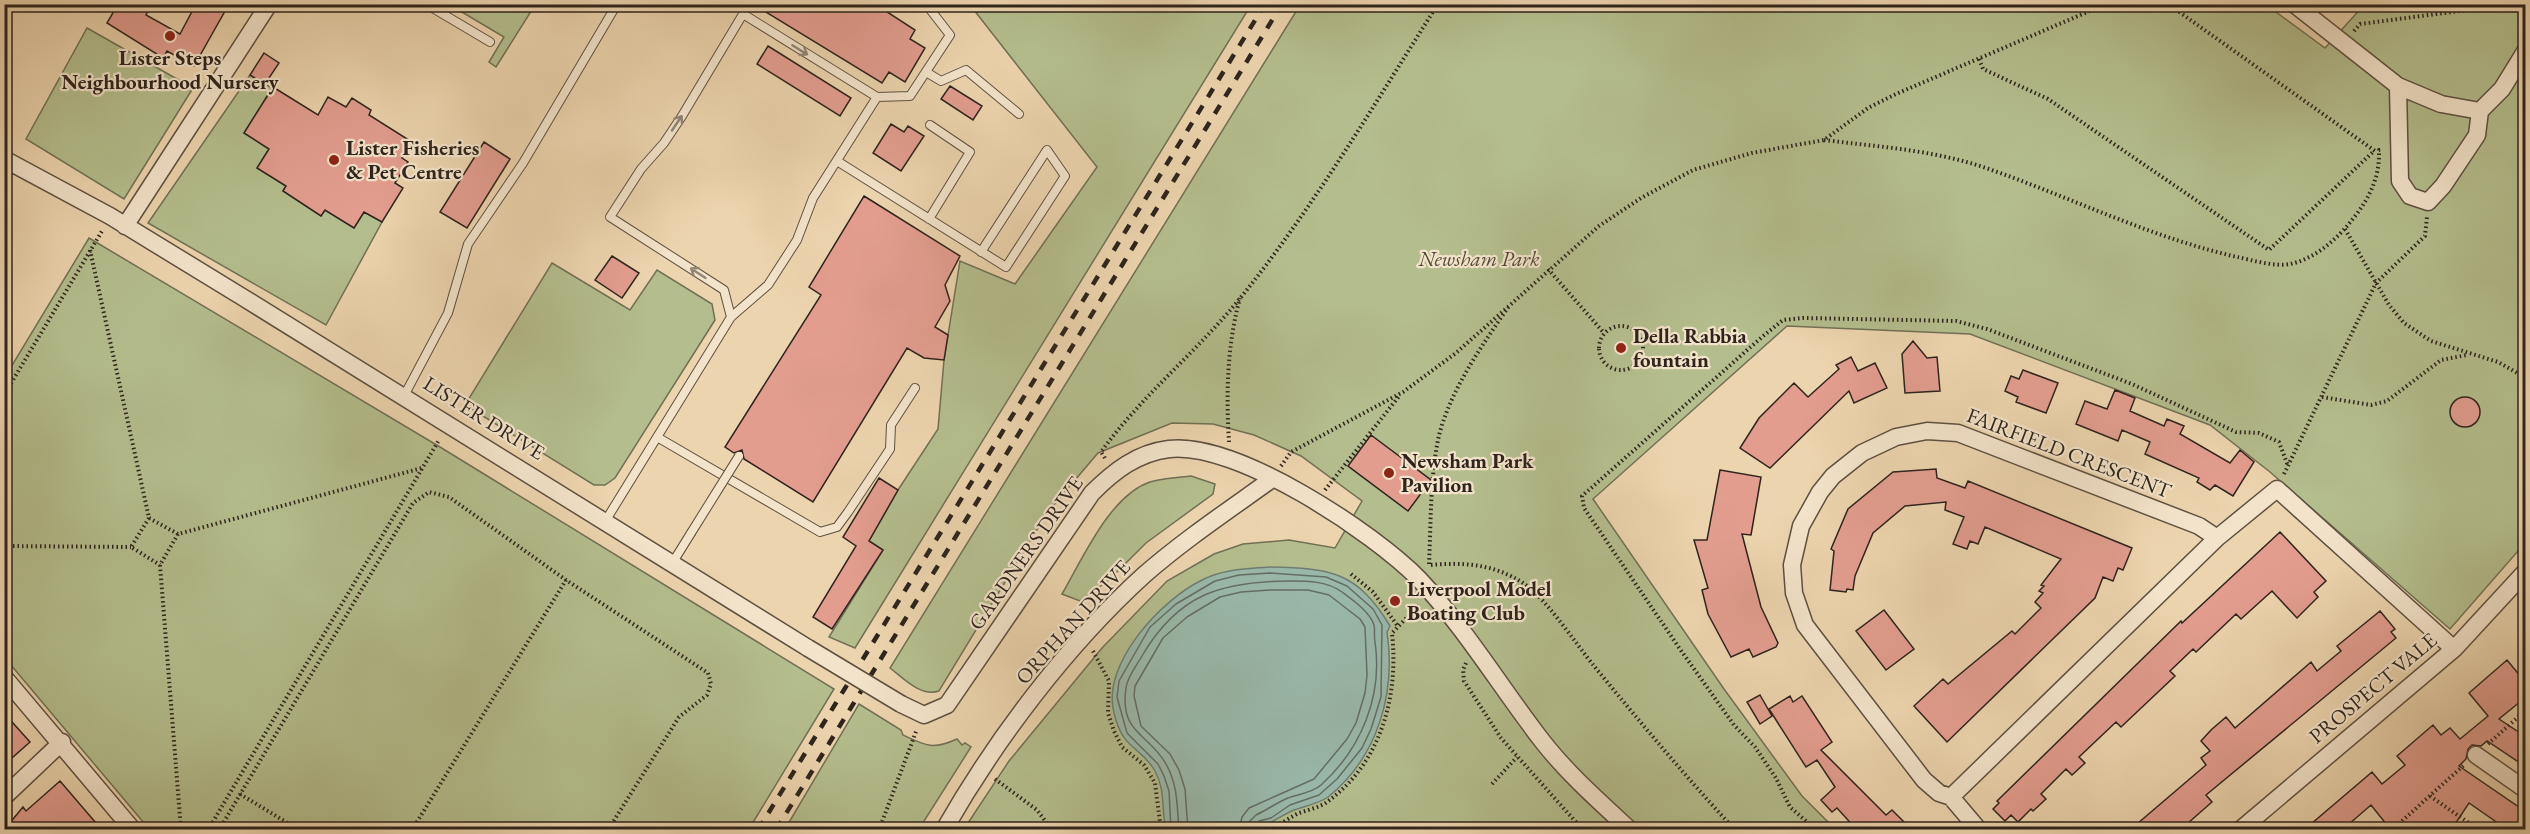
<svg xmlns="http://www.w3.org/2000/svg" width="2530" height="834" font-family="'EB Garamond',serif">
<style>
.green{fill:#b4bd8d;stroke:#717055;stroke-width:1.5}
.water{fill:#99b8aa;stroke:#6e7d72;stroke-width:1.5}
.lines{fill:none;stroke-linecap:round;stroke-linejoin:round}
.shore{stroke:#646e64;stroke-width:1.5}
.building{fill:#e29d8f;stroke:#2e241d;stroke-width:1.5}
.service-casing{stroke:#5e5041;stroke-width:10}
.minor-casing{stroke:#5e5041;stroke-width:19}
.path{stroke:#2e241d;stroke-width:4;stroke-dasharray:1.5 3;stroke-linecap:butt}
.service{stroke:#f3e3ca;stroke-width:8}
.minor{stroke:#f3e3ca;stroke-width:16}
.rail{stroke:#2e241d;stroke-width:4.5;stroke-dasharray:10 10;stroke-linecap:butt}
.service-bridge-casing{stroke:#5e5041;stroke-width:10;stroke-linecap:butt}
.minor-bridge-casing{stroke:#5e5041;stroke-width:19;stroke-linecap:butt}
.service-bridge{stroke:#f3e3ca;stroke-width:8}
.minor-bridge{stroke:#f3e3ca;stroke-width:16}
.oneway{stroke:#908474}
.poi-dot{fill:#8f2418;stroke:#f3e3ca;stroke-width:2}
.labels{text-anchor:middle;stroke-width:4.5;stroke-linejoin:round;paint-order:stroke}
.poi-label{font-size:21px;font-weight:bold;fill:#2e241d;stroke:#f3e3ca;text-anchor:start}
.park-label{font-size:21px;font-style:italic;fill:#504a39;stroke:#f3e3ca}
.street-label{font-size:21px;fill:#2e241d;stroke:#f3e3ca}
</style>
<rect width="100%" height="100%" fill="#ecd4ae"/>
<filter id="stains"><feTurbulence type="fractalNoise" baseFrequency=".00333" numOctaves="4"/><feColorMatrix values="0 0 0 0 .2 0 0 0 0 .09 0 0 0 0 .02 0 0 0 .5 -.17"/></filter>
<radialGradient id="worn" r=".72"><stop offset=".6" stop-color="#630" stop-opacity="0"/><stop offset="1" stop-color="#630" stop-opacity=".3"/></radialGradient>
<!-- green -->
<path class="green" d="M2265 4 2325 48 2364 5H2525V543L2450 629 2270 472 2210 425 1970 334 1787 326 1593 499 1724 689 1802 796 1835 829H964L1009 761 1102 648 1167 581 1214 554 1243 544 1289 540 1335 548 1362 501 1301 456 1254 435 1213 424 1172 423 1098 453 1047 513 939 691C921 697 904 679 890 668L1300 5Z
M450 5H535L496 67 489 62 504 37Z
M970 5H1251L855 648 829 637 883 550 869 541 898 490 938 429 944 360 960 261 1015 284 1097 167Z
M87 28 193 88 124 199 26 139Z
M250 75 272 88 244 133 269 149 257 168 286 186 283 191 321 216 325 210 354 228 364 212 382 222 326 325 148 223Z
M89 238 440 447 834 689 749 829H149L5 658V377Z
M552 263 630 310 657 270 712 304 715 320 615 478 605 485H594L465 405Z
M1191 476 1215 484 1213 494 1146 543 1109 580 1080 601 1062 594C1082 560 1110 495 1150 482 1163 478 1178 477 1191 476Z
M859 704 901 730 903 735C926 746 933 750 957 739L962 745 965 743 971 747 919 829H785Z"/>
<!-- water -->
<path class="water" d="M1269 567C1330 568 1357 571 1390 626L1387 632C1396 693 1378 757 1328 797 1318 804 1305 806 1294 810 1279 816 1270 826 1253 829 1225 834 1194 830 1166 829 1161 810 1166 791 1155 771 1140 745 1123 751 1114 713 1101 664 1161 600 1202 580 1223 569 1247 569 1269 567Z"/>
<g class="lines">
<!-- shore -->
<path class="shore" d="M1171 830 1169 791 1164 776 1158 764 1127 733 1117 697 1119 681 1150 627 1176 604 1215 581 1239 575 1270 573 1326 577 1347 586 1373 609 1382 625 1381 697 1371 729 1362 748 1337 779 1319 795 1290 805 1271 818 1259 821 1256 830
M1179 830C1177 806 1178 785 1166 764 1150 734 1119 734 1126 688 1127 677 1137 665 1142 656 1178 594 1222 581 1290 581 1308 581 1327 581 1342 592 1353 600 1370 612 1374 625 1375 629 1374 637 1375 642 1383 696 1361 749 1321 785 1312 793 1298 794 1288 798 1276 803 1267 810 1256 815L1250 821 1248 830
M1188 830 1185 789 1179 770 1170 754 1141 726 1134 696 1135 686 1163 638 1187 617 1220 597 1241 592 1270 590H1308L1329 595 1360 619 1365 627 1367 675 1365 693 1356 723 1347 739 1314 779 1249 808 1242 817 1239 830"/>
</g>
<!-- building -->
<path class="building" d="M118 4H152L146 15 180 34 196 4H229L194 66 167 51 163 58 107 23Z
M753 4H875L915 30 910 39 925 48 905 82 889 72 882 83Z
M768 46 851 98 840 116 757 64Z
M264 53 279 63 265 84 250 75Z
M950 86 982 106 973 120 941 99Z
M273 87 318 115 328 97 346 107 352 98 371 110 369 115 412 142 402 158 408 162 395 183 403 188 382 222 364 212 354 228 325 210 321 216 283 191 286 186 257 168 269 149 244 133Z
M891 124 904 132 908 126 924 136 901 171 873 153Z
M484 142 510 159 467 228 440 212Z
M864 196 960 256 945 285 950 301 935 327 948 335 944 360 924 358 907 348 813 502 744 459 742 450 734 453 725 447 821 295 809 287Z
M612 256 639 273 622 298 595 280Z
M1913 341 1927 358 1937 357 1940 391 1905 393 1902 354Z
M1851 357 1858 371 1875 363 1887 388 1854 403 1849 391 1770 468 1740 448 1759 418 1794 383 1808 397 1839 369 1836 365Z
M2023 370 2058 383 2046 413 2016 402 2018 397 2005 391 2011 376 2019 379Z
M2115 390 2135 398 2130 411 2164 426 2167 419 2184 426 2180 434 2230 463 2240 450 2254 462 2233 496 2215 485 2210 490 2197 482 2199 478 2145 454 2150 442 2122 430 2118 441 2076 424 2085 401 2107 409Z
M2450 412a15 15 0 1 1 30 0a15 15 0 1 1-30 0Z
M1371 435 1431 480 1408 511 1348 466Z
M1936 469 1937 478 1965 488 1968 481 2132 548 2123 570 2118 568 2113 581 2103 577 2095 598 1947 742 1914 706 1943 679 1948 684 2012 631 2015 634 2041 608 2035 602 2043 593 2039 591 2044 586 2041 585 2061 559 1985 527 1978 544 1970 541 1967 549 1953 544 1964 517 1945 510 1946 502 1905 506 1873 533 1855 576 1853 590 1847 589 1846 592 1830 590 1834 551 1831 549 1848 509 1893 472Z
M1720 470 1761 477 1751 535 1742 534 1761 607 1778 643 1776 647 1753 657 1749 649 1731 657 1708 614 1702 590 1708 588 1694 540H1707Z
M879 478 898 490 869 541 883 550 832 629 813 617 856 546 843 537Z
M2280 532 2326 581 2314 592 2318 597 2297 618 2272 591 2241 619 2236 614 2196 652 2193 649 2170 671 2175 676 2121 727 2116 722 2079 757 2085 763 2072 775 2066 769 2041 794 2046 799 2033 811 2031 809 2018 822 2011 815 2005 821 1993 809 1999 803 1997 801 2181 621 2182 623Z
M1884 610 1914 649 1886 670 1856 631Z
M2380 611 2395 629 2391 632 2396 638 2206 795 2212 802 2180 830H2130L2206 765 2201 758 2210 751 2201 741 2211 730 2226 717 2235 728 2311 662 2317 671 2341 651 2337 646Z
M2507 660 2526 683V697L2499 719 2526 737V767L2487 741 2481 746 2472 745 2468 749 2466 759 2459 766 2526 812V830H2508L2469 803 2451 830H2391L2371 805 2342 830H2304L2372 772 2382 784 2405 765 2397 756 2433 725 2441 735 2450 728 2460 739 2488 716 2469 693Z
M1760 695 1772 716 1760 724 1747 702Z
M1790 696 1793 702 1802 696 1832 742 1821 750 1886 815 1892 810 1912 830H1857L1837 808 1832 812 1821 800 1835 787 1817 760 1806 767 1769 709Z
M4 713 30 742 4 765Z
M60 781 102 830H4L23 807 26 811Z"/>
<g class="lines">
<defs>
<path id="service" d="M426 4 490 42
M926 72 941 81 966 70 1019 114
M837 161 1006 267 1065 176 1047 150 981 252
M929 219 970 152 930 125
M731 317 724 290 610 217 641 169 664 143 682 116 743 14 877 97 910 96 950 35 926 4
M404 396 448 313 468 244 523 163 617 4
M657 437 820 532 837 527 848 512 890 449 891 425 915 388
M606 520 731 317 768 285 797 240 813 198 877 97
M673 562 691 533"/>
<path id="minor" d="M2294 4 2398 86 2441 104 2480 111
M2398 86 2400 181 2410 196 2428 202 2443 186 2477 135 2480 111 2502 89 2526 50
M4 159 110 216 244 298 808 648
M125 226 269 4
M4 677 133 830
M901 704 924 715 947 705 1092 493C1114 471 1137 453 1169 449 1236 441 1373 532 1419 579 1466 629 1501 688 1543 742 1568 774 1600 802 1630 830
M2476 755 2526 790
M4 797 62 742
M1951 797 2217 538 2277 489 2454 649
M1978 829 1951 797 1939 793 1924 780 1805 625 1794 593 1792 565 1801 526 1820 492 1833 476 1862 453 1896 437 1927 431 1958 433 2199 526 2217 538
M944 830C996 739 1066 646 1144 575 1184 540 1229 510 1272 479
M2240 830 2454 649 2526 571"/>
</defs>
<!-- service casing -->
<use href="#service" class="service-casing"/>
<!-- minor casing -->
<use href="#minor" class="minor-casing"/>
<!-- path -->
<path class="path" d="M2168 4 2375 151
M2354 31 2360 24 2513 4
M1979 59 1983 69 2048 99 2269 250 2374 151
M1824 140C1880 147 1935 150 1989 169 2072 198 2150 237 2237 257 2252 260 2274 267 2290 264 2315 259 2337 239 2352 220 2369 199 2380 178 2379 150H2383
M2345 229 2389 305 2404 323 2431 341 2498 362 2526 378
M90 250 149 518 178 534 422 468
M1548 269 1604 333
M1599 348a22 22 0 1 1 44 0a22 22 0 1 1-44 0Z
M4 395 102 231
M2322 397 2371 405 2387 401 2441 360 2467 355
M1229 442C1226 394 1227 345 1240 298
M1105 458 1101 452C1142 395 1198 351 1242 296 1315 205 1375 103 1438 4
M1281 466 1291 452 1403 392 1456 353 1599 226 1641 198 1693 170 1752 153 1824 140 1868 108 1896 94 2106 4
M2284 474 2376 283 2425 236 2427 217
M1325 490 1400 395
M149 518 131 547 160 565
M178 534 160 565 181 830
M4 546 131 547
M1429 564C1431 523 1430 480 1438 440 1448 393 1483 344 1509 306
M1431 565C1463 562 1494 564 1523 583 1546 598 1576 644 1594 666 1640 722 1686 777 1735 830
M1351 574 1373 592 1397 625
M1093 651 1109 681 1108 713 1114 731 1122 747 1144 765 1155 783 1161 830
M1466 663 1463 670 1464 681 1501 738 1583 830
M2488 744 2526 710
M995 779 1037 810 1052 830
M1492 784 1517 757
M240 794 299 830
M2430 796 2479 830
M208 830 439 440
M219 830 413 503 429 492 449 497 566 580 708 673 711 684 707 695 679 717 608 830
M412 830 566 580
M879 830 917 729
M1268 830C1279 826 1287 819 1297 814 1306 810 1319 808 1327 802 1381 763 1399 696 1392 633L1420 604
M1816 830 1790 807 1776 778 1755 747 1734 725 1682 652 1584 508 1582 496 1762 337 1783 320 1803 318 1956 321 1987 329 2132 384 2236 432 2259 433 2279 442 2288 466
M2392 830 2464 765"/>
<!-- service -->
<use href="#service" class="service"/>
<!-- minor -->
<use href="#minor" class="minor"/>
<!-- rail -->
<path class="rail" d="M758 830 1265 4
M776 830 1282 4"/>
<defs>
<path id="service-bridge" d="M691 533 739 456"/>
<path id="minor-bridge" d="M808 648 901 704"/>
</defs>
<!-- service-bridge casing -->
<use href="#service-bridge" class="service-bridge-casing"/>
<!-- minor-bridge casing -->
<use href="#minor-bridge" class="minor-bridge-casing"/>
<!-- service-bridge -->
<use href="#service-bridge" class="service-bridge"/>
<!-- minor-bridge -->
<use href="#minor-bridge" class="minor-bridge"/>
</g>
<!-- one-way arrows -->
<defs><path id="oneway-shaft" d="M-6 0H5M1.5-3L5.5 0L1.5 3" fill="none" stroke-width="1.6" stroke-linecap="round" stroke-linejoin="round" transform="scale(1.5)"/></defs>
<g class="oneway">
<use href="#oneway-shaft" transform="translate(800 50) rotate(32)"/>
<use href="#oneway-shaft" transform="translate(677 123) rotate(-56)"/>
<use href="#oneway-shaft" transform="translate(698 273) rotate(-147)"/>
</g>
<!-- markers -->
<g class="poi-dot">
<circle cx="170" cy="36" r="6"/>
<circle cx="334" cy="160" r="6"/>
<circle cx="1621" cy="348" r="6"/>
<circle cx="1389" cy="473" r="6"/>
<circle cx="1395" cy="601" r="6"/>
</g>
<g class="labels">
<!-- poi labels -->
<g class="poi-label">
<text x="170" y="65" text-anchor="middle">Lister Steps<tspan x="170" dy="24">Neighbourhood Nursery</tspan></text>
<text x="346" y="155">Lister Fisheries<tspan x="346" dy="24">&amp; Pet Centre</tspan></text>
<text x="1633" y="343">Della Rabbia<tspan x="1633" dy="24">fountain</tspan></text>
<text x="1401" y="468">Newsham Park<tspan x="1401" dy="24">Pavilion</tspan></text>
<text x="1407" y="596">Liverpool Model<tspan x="1407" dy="24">Boating Club</tspan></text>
</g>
<!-- park labels -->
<g class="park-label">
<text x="1479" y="266">Newsham Park</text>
</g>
<!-- street labels -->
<g class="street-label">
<text transform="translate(484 418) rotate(32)" y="7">LISTER DRIVE</text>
<text transform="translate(2069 453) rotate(21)" y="7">FAIRFIELD CRESCENT</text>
<text transform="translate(1026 553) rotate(-55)" y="7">GARDNERS DRIVE</text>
<text transform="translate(1073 622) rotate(-48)" y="7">ORPHAN DRIVE</text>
<text transform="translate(2373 688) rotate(-40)" y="7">PROSPECT VALE</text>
</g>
</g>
<!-- margin -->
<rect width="2530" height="834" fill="none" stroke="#ecd4ae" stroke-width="24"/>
<rect x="6" y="6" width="2518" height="822" fill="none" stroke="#2e241d" stroke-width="3"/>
<rect x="12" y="12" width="2506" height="810" fill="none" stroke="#2e241d" stroke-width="1.5"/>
<rect width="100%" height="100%" filter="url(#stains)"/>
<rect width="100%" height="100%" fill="url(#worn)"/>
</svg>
